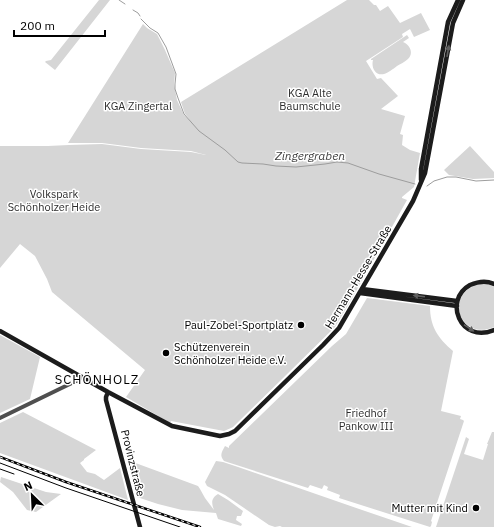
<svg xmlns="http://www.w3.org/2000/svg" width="494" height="527" font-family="'IBM Plex Sans',sans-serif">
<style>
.green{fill:#d6d6d6}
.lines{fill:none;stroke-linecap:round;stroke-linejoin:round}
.stream{stroke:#9d9d9d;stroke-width:1}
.tertiary{stroke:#4f4f4f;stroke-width:4}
.secondary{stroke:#1c1c1c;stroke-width:4.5}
.tram{stroke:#000;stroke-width:1}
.rail-casing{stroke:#000;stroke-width:2.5}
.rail{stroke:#fff;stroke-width:1;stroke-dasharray:3;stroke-linecap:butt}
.oneway{fill:#606060}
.poi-dot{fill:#000;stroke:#fff;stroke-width:1.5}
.labels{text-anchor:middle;stroke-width:3;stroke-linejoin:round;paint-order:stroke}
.park-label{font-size:11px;fill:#2d2d2d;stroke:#fff}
.street-label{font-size:11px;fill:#000;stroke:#fff}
.poi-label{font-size:11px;fill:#000;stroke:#fff;text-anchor:end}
.water-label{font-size:12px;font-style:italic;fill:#3e3e3e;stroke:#fff}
.quarter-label{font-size:13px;letter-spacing:1px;fill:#000;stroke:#fff}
</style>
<rect width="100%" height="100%" fill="#fff"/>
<!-- green -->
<path class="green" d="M99 0H110L55 70 45 62 46 61 51 60Z
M347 0H369L374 5H376L380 11 388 6 400 23 421 13 430 30 414 37 410 29 402 34 403 37 366 61 377 79 381 78 398 96 381 109 405 116 400 134 403 135 402 145 410 150 420 153 414 187 402 197V198L407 200 350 302 335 327 233 427 231 428 224 431 171 421 170 423 126 397 145 370 52 292 47 279 35 256 20 244 0 268V146H48L69 145 102 144 141 149 191 152 206 155 191 151 141 148 102 143H68L143 24 147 28 157 34 165 50 175 73 174 84 177 100 184 115 190 120 185 114 181 102Z
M407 35 409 38 403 42C410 45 414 53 408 59 405 62 400 64 397 66 393 69 388 73 384 74 375 76 371 67 373 60H371V59Z
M470 146 494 172V178L473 179 449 175 444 170Z
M481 284H488L494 287V327C460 342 442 292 481 284Z
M367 298 430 306C430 327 438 338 453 351L441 411 461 416 460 419 463 420 464 421 431 521 432 522 431 526 430 527 339 498 340 495 327 490 328 487 324 485 322 489 310 485 308 488 224 461C219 455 222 452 225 446L229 448V446L332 346 346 334Z
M0 335 40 357 30 399 0 413Z
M23 412 96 450 84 459V460L80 463 87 472 95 474 104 480 120 468 128 500 0 453V423Z
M492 432H494V527H436L466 437 469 439 464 454 483 460 488 444H487Z
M130 461 198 486 200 489 205 498 214 510C212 504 210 499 218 494L228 500 243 511 241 516H237L236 520 242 524 241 526 218 519 216 513 182 510 158 504 137 497 128 463Z
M216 461 223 462C286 483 349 506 412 527H282L280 526 275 527 269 525 225 495 207 486 205 482Z
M1 477 46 492 61 494 36 512 27 510 13 492 0 482Z"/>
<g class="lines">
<!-- stream -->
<path class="stream" d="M119 0 125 4
M133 10 138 13 140 16
M141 19 150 28 158 33 166 47 176 74 175 84V89L178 98 184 114 199 131 225 150 238 162 242 163 263 164 276 166 296 167 325 164 337 162 348 163 379 174 415 184
M427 186 434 181 447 177H456L476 181 494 180"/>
<!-- tertiary -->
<path class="tertiary" d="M0 418 76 381 79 380 81 376"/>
<!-- secondary -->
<path class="secondary" d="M421 180V169L448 22 458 0
M494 284C486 280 479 281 470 285 443 300 460 344 494 330
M362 289 457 301
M360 293 457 306
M0 331 108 392 172 426 220 436 229 434 235 431 323 345 339 328 413 201 425 173 453 23 463 0
M108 392 106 397V400L140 527"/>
<!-- tram -->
<path class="tram" d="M0 463 66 488 180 527
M0 469 14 474"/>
<defs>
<path id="rail" d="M0 457 66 482 200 527"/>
</defs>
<!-- rail casing -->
<use href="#rail" class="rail-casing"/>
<!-- rail -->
<use href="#rail" class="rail"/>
</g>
<!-- one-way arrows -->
<defs><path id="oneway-solid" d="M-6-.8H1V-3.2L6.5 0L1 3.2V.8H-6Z"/></defs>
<g class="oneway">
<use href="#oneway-solid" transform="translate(448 51) rotate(-80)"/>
<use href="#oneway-solid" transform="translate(419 296) rotate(-173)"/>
<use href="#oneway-solid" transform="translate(469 328) rotate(34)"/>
</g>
<!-- markers -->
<g class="poi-dot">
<circle cx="301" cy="325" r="4"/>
<circle cx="166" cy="353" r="4"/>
<circle cx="476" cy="508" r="4"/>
</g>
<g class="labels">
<!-- park labels -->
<g class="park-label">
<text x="310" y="97">KGA Alte<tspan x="310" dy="13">Baumschule</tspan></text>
<text x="138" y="110">KGA Zingertal</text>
<text x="54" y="198">Volkspark<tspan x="54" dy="13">Schönholzer Heide</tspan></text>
<text x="366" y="417">Friedhof<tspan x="366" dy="13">Pankow III</tspan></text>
</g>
<!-- street labels -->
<g class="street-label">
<text transform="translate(358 277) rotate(-59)" y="4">Hermann-Hesse-Straße</text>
<text transform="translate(133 463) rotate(76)" y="4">Provinzstraße</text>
</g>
<!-- poi labels -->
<g class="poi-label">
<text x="293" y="329">Paul-Zobel-Sportplatz</text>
<text x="174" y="351" text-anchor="start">Schützenverein<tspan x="174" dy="13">Schönholzer Heide e.V.</tspan></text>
<text x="468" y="512">Mutter mit Kind</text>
</g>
<!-- water labels -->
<g class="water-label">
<text x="310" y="160">Zingergraben</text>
</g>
<!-- quarter labels -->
<g class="quarter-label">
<text x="97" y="384">SCHÖNHOLZ</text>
</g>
</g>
<!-- north arrow -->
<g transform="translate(32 495) rotate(336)" stroke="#ffffff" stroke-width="3" paint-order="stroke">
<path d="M0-3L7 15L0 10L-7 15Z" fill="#000000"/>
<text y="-6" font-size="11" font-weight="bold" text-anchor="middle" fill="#000000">N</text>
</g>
<!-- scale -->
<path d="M14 30v6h91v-6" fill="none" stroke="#000000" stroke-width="2"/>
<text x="20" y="30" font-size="12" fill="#000000" stroke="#ffffff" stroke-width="3" paint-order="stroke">200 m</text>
</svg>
